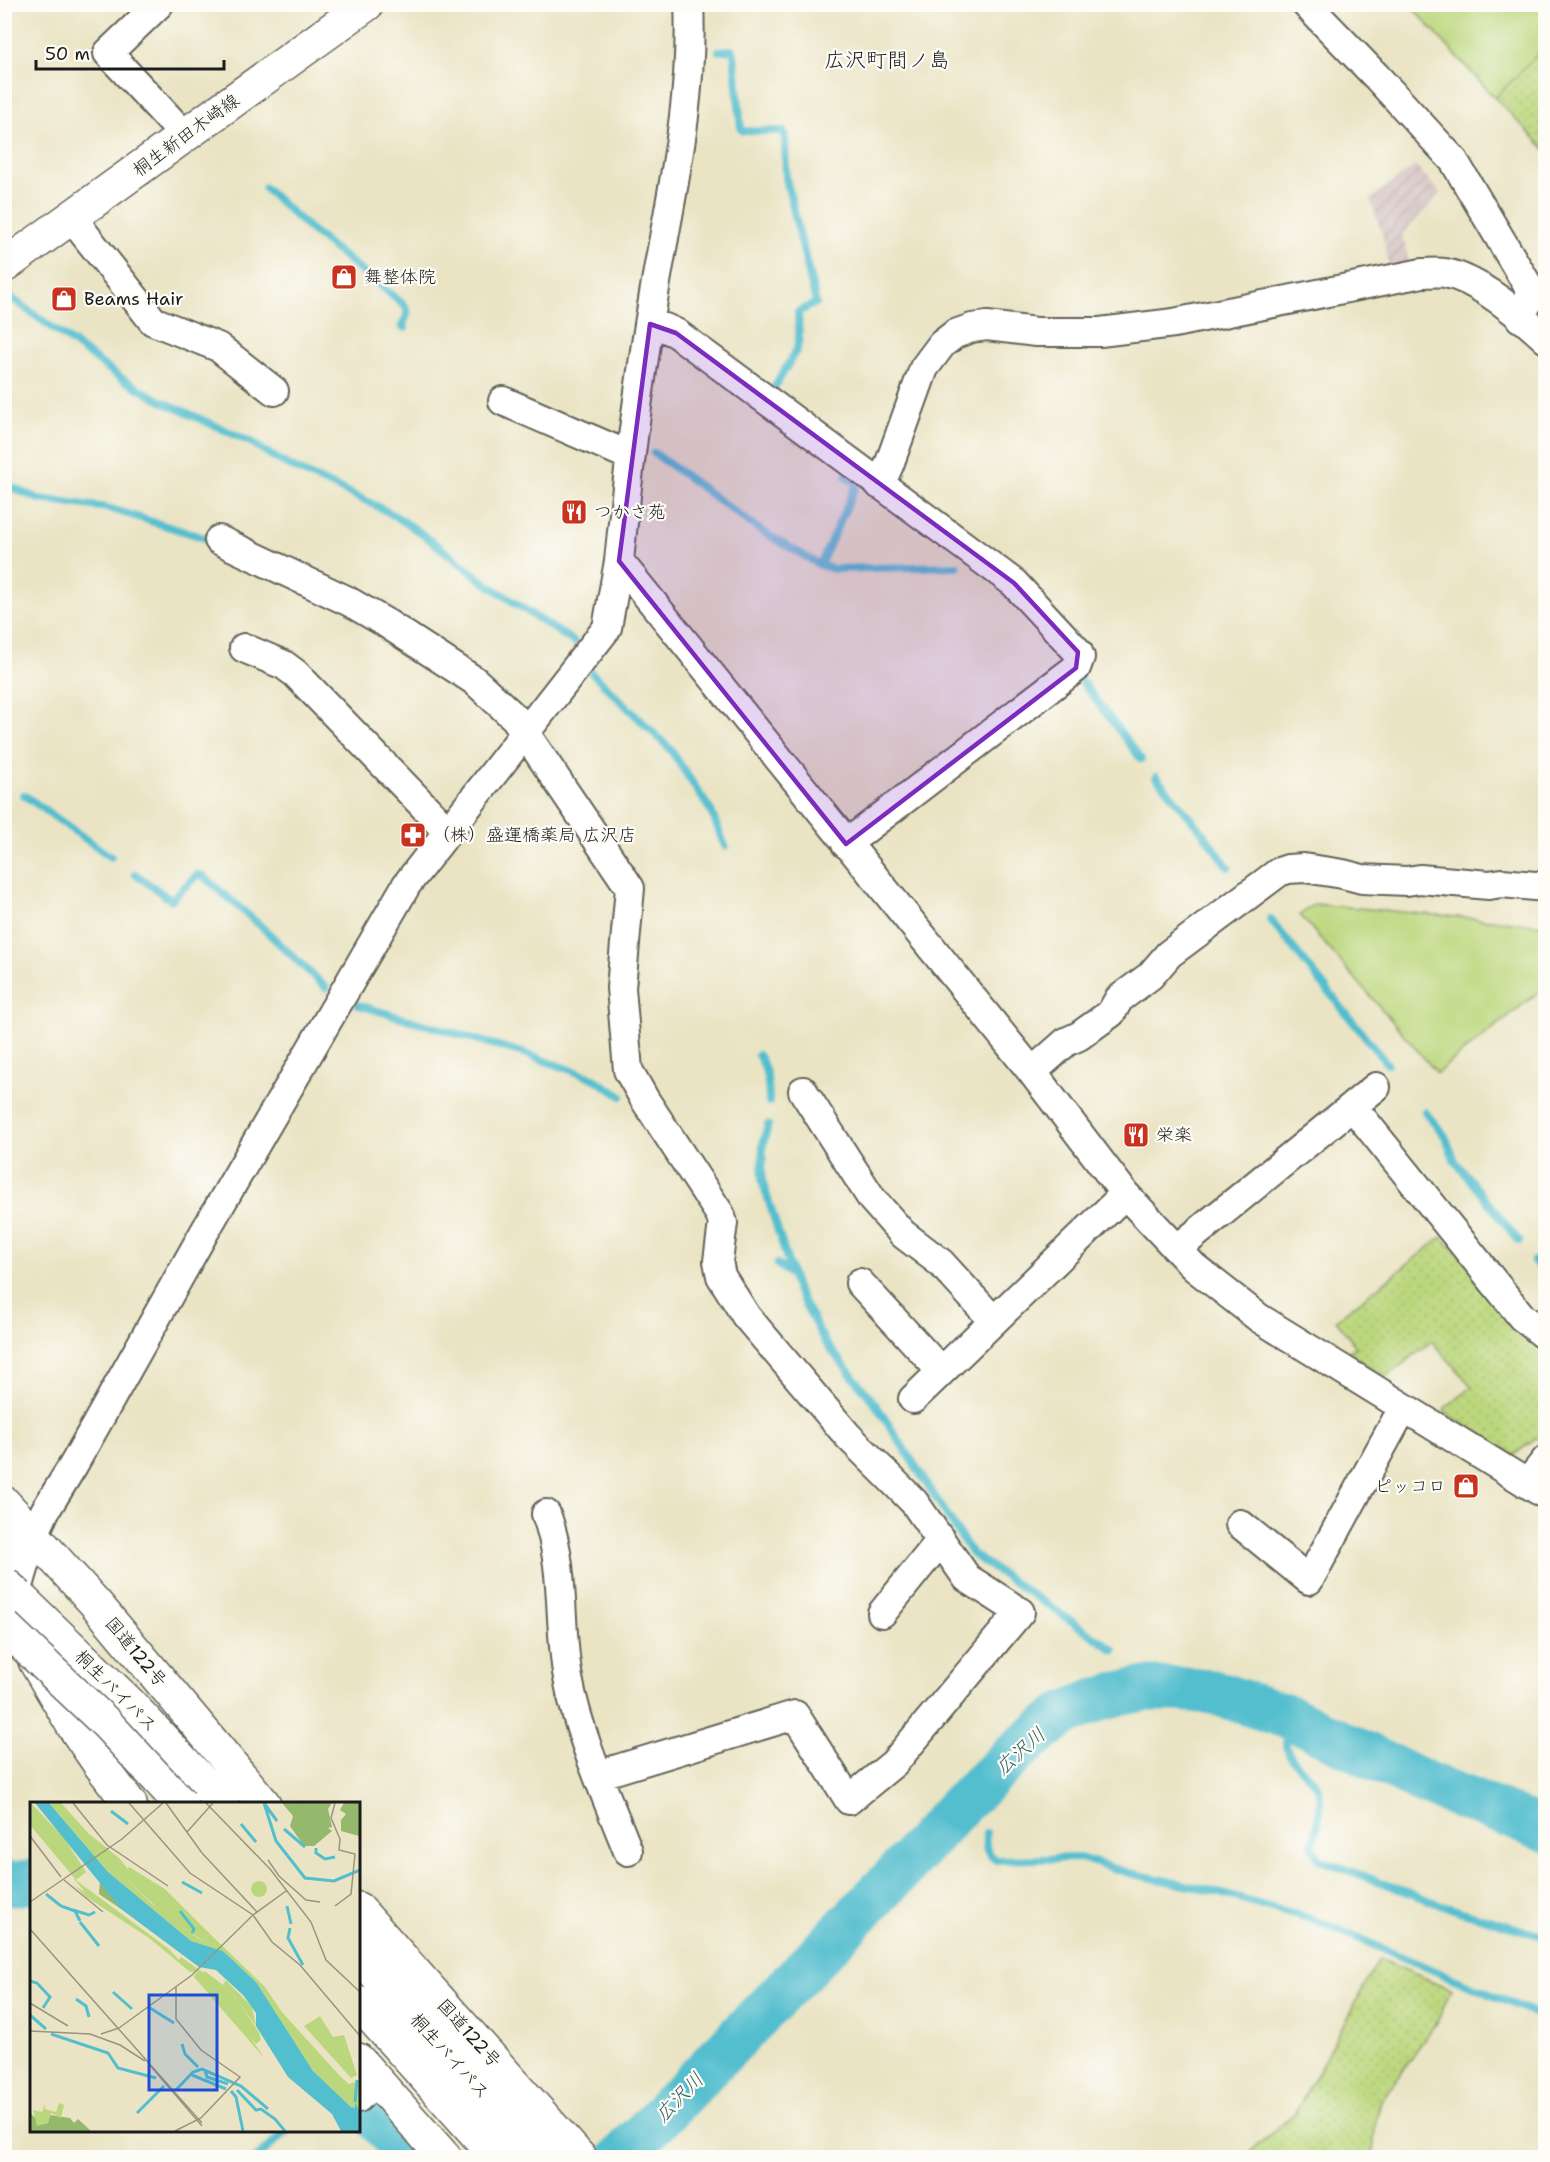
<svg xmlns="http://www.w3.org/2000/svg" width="1550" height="2162" font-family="'Shantell Sans','Klee One',sans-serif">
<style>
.industrial{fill:url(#industrial-furrows)}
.grass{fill:url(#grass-dots);stroke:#6c7a4c;stroke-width:1.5}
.park{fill:#bbd77d;stroke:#6c7a4c;stroke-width:1.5}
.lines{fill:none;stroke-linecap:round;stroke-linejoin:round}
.stream{stroke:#53bece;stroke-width:8}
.river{stroke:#53bece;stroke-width:45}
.minor-casing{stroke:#646257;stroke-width:32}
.major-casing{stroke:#646257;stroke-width:36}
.highway-casing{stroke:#646257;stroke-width:36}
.minor{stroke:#fff;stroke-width:28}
.major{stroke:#fff;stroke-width:33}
.highway{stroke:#fff;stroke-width:33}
.highway-bridge-casing{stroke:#646257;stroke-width:36;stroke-linecap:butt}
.highway-bridge{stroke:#fff;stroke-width:33}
.marked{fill:#7b2cbf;fill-opacity:0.2;stroke:#7b2cbf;stroke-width:4.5;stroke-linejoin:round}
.labels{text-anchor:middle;stroke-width:4.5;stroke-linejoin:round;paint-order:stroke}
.street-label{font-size:18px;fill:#1c1c1c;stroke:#fdfcf7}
.poi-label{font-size:18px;fill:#1c1c1c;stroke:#fdfcf7;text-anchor:start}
.water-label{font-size:20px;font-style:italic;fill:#325d63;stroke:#fdfcf7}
.quarter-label{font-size:21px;fill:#1c1c1c;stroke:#fdfcf7}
.inset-river{fill:none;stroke:#53bece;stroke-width:3}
.inset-road{fill:none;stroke:#989481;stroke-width:1.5}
.view{fill:#1d4ed8;fill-opacity:0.15;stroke:#1d4ed8;stroke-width:3}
.inset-edge{fill:none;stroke:#1c1c1c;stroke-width:3}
</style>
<defs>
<pattern id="industrial-furrows" width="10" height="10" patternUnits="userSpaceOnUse" patternTransform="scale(1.5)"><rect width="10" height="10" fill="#d1bfbf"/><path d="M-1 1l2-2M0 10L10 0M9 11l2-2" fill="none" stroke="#b3a4a4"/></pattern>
<pattern id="grass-dots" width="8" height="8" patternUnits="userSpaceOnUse" patternTransform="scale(1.5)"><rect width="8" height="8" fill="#bbd77d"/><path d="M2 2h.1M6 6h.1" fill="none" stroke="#a0b86b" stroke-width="1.8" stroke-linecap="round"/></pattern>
</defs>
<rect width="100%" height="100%" fill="#fdfcf7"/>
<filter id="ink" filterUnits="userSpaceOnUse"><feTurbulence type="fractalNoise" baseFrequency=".0167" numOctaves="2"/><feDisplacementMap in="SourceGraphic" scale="12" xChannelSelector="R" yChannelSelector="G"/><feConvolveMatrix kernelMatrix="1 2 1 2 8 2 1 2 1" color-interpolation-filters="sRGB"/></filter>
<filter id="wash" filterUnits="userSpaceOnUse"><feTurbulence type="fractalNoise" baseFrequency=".008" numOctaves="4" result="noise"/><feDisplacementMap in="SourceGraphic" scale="24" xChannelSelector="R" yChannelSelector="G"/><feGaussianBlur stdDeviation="1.35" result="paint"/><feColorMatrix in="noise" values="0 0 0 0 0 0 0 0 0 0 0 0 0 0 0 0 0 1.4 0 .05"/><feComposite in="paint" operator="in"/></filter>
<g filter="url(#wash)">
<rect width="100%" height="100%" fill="#eae4c4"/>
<!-- industrial -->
<path class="industrial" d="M1415 166 1441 193 1402 234 1409 262 1389 267 1382 233 1370 199Z"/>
<!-- grass -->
<path class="grass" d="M1410 5H1545V149L1495 98Z
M1442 1237 1545 1349V1431L1514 1455 1444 1412 1445 1408 1472 1387 1432 1341 1386 1377 1346 1353 1356 1347 1336 1320Z
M1379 1959 1451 1989 1438 2020 1381 2101 1376 2119 1373 2151 1374 2156 1373 2158 1244 2157 1295 2113Z"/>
<!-- park -->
<path class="park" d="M1410 5H1545V47L1495 98Z
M1314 904 1545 925V987L1437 1073 1300 915Z"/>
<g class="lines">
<!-- stream -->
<path class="stream" d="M719 51 732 50 734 53 741 129 743 131H783L785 135 786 178 816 303 798 312 799 338 797 349 773 390
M265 188 313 232 403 304C411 312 406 317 402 326L405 328
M6 294 121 378 161 401 253 443C295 475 350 489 395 516 427 535 454 559 483 581 513 602 544 622 574 642
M654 453 760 530 820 565 833 569 957 566
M4 484 39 499 108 508 205 538
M820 565 855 488 856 484 846 476
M592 673 670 749 711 811 725 846
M1080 679 1141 759
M1156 777 1200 829 1228 867
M24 795 111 857
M135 874 171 900 197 875H202L263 928 326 988
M1270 919 1387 1064
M358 1005 523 1053 593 1078 621 1096
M758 1055C767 1067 769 1088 769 1102
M1425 1112 1445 1136 1455 1161 1519 1241
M768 1125 763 1144 762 1180 796 1288 825 1342 876 1405 972 1554 1114 1650
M1534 1261 1546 1274
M777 1264 793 1276
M1291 1718C1283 1748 1283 1750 1304 1772 1308 1776 1314 1781 1317 1786 1325 1803 1317 1829 1312 1846L1320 1860 1456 1910 1546 1937
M986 1833C985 1845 985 1852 996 1860L1080 1858 1129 1873 1209 1890 1315 1920 1546 2018
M257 2158 288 2130"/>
<!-- river -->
<path class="river" d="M4 1883 16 1884 32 1881
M366 2106 411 2158
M620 2158 898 1873 958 1807 1017 1751 1061 1716 1092 1702 1123 1693 1146 1689H1177L1213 1692 1291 1718 1423 1782 1546 1830"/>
</g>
</g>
<g filter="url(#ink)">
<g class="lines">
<defs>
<path id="minor" d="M159 4 108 53 173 123 186 135
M689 4C694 102 670 198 654 294 639 383 628 472 619 561L1032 1072 1125 1194 1194 1267 1259 1318 1546 1495
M1306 4 1376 76 1454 161 1530 289 1527 304 1520 318
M71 217 153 321 218 347 274 391
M650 324 665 328 676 333 1014 583 1078 652 1080 657 1076 668 846 844
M503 401 630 456
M880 485 889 465 924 368 942 344 955 334 972 328 987 326 1036 332H1100L1174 323 1422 273C1429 273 1438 272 1445 273 1479 279 1521 316 1546 339
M219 540 348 601 386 623 475 681 515 718 630 888 621 988 628 1070 645 1100 720 1214 723 1223 718 1261 721 1276 746 1316 848 1436 914 1502 967 1578 1020 1612 894 1763 849 1800 795 1715 598 1775
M244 648 284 665 296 674 448 831
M1032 1072 1066 1042 1079 1036 1111 1013 1119 999 1150 976 1169 954 1279 872 1288 869 1304 868 1343 874 1362 879 1407 881 1420 879 1489 885 1502 883 1546 887
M803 1091 872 1199 903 1234 941 1263 993 1320
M1353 1107 1522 1317 1546 1336
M1177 1249 1376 1087
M860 1283 941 1371
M913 1399 1125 1194
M1527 1484 1546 1460
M546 1514C566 1567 558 1624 568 1678 579 1737 606 1795 628 1851
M1240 1524 1309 1580 1403 1408
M16 1596 34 1535 45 1511 74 1464 205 1231 407 884 607 628 619 561
M882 1613 941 1540
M358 2098 377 2080"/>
<path id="major" d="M4 266 367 4"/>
<path id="highway" d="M4 1503 96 1604 264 1804
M4 1542 11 1569 12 1610
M18 1596 129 1703 223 1804
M35 1661 74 1727 98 1762 130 1804
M358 1909 580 2158
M358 1954 541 2158
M358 2002 498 2158
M358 2060 445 2158"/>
</defs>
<!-- minor casing -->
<use href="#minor" class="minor-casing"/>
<!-- major casing -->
<use href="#major" class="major-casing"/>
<!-- highway casing -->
<use href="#highway" class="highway-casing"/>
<!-- minor -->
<use href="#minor" class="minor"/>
<!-- major -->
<use href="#major" class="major"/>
<!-- highway -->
<use href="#highway" class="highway"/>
<defs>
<path id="highway-bridge" d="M4 1583 18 1596
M4 1626 107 1724 181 1804"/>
</defs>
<!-- highway-bridge casing -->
<use href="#highway-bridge" class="highway-bridge-casing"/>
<!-- highway-bridge -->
<use href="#highway-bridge" class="highway-bridge"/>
</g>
</g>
<!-- marked area -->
<path class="marked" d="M650 324 676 333 1014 583 1078 652 1076 668 846 844 619 561Z"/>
<!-- icons -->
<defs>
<symbol id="shop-square" viewBox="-11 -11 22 22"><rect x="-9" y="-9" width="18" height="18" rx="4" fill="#c8321e" stroke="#fdfcf7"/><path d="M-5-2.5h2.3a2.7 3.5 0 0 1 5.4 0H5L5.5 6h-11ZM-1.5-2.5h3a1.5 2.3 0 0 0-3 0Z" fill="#fff"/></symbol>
<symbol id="restaurant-square" viewBox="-11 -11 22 22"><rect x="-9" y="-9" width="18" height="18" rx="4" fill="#c8321e" stroke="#fdfcf7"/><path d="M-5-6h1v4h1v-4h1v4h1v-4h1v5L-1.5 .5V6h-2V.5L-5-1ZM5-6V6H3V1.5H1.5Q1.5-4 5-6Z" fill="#fff"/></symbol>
<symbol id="pharmacy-square" viewBox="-11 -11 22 22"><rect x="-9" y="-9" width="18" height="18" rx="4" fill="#c8321e" stroke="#fdfcf7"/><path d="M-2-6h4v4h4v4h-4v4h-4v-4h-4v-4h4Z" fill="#fff"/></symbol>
</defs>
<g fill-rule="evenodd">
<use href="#shop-square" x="329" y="262" width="30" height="30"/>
<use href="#shop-square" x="49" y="284" width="30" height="30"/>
<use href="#restaurant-square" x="559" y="497" width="30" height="30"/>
<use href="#pharmacy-square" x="398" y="820" width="30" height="30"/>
<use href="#restaurant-square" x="1121" y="1120" width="30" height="30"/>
<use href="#shop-square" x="1451" y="1471" width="30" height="30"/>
</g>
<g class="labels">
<!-- street labels -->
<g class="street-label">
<text transform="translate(186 135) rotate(-36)" y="6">桐生新田木崎線</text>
<text transform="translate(136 1652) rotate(50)" y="6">国道122号</text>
<text transform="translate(116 1691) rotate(45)" y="6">桐生バイパス</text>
<text transform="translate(469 2033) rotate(48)" y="6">国道122号</text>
<text transform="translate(450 2056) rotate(48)" y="6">桐生バイパス</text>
</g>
<!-- poi labels -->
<g class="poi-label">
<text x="364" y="283">舞整体院</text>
<text x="84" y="305">Beams Hair</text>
<text x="594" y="518">つかさ苑</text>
<text x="432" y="841">（株）盛運橋薬局 広沢店</text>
<text x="1156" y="1141">栄楽</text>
<text x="1446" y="1492" text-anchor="end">ピッコロ</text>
</g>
<!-- water labels -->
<g class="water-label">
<text transform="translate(1020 1751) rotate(-42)" y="7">広沢川</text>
<text transform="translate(679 2097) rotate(-46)" y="7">広沢川</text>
</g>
<!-- quarter labels -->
<g class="quarter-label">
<text x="887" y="67">広沢町間ノ島</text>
</g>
</g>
<!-- overview -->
<g transform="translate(30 1802)">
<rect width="330" height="330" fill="#eae4c4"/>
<path d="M43 76 139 147 160 170 119 136 55 94 45 84 55 90ZM169 170 209 200 229 231 221 236 235 257 164 175Z" fill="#bbd77d"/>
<path d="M252 1H302L298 7 302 25 298 26 302 29 284 44H274L260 24 263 14ZM314 1H330L329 34 311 29V18L316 12 310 8ZM70 79 91 103V107L69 92ZM0 311 12 322 18 321 20 313 40 316 44 321 48 317 61 329H0Z" fill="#94b86c"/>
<path d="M19 1H31L58 31 89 56 98 67V79L121 101 168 136 174 139 180 132 235 185 251 209 310 274 319 282 329 279 330 311 325 302V306L321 305 283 269 226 180 193 149 161 139 78 70ZM185 167 222 205 226 224 202 191 170 170H176L193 183 196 178Z" fill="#bbd77d"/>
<path d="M29 301 34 303 31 316 21 311 18 321 7 324 3 308 12 310 15 302V307L26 310Z" fill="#bbd77d"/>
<path d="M1 1 34 36 56 70 46 78 0 23ZM99 65 135 87 180 132 174 139 141 118 98 79 95 70ZM221 87a8 8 0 1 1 16 0a8 8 0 1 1-16 0ZM151 155 202 191 229 231 231 238 226 242 188 193 184 197 164 174 168 169 160 170 148 159ZM290 214 303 235 314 233 327 273 321 276 274 224Z" fill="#bbd77d"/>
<path d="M5 1H19L78 70 161 139 193 149 226 180 283 269 321 305 325 306V300L330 311V329H311L302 312 258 275 226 224V211L213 193 186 168 169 165 91 107Z" fill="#53bece"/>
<path class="inset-river" d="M234 1 247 19M234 1 246 39 275 76 304 79 330 68M81 9 98 22M211 22 226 40M254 27 275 45M286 46V51L295 57 305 55M152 80 172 91M16 92 31 104M31 104 45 109 50 119M257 104 261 122M43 108 59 113 65 110M150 109 164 127 162 131M50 120 69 144M260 126 258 136 273 163M0 179 7 181 20 195 13 206M83 190 102 207M46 197 56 204 59 215M120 206 144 221M0 213 16 227M21 232 78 251 88 266 126 276M152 242 155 252 168 265M175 268 177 275 198 282M162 273 196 287M146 288 163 270 172 267 211 284 238 307M207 288 226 308 231 307 245 317 255 329M201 289 206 295 213 329M325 300 327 278M107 311 134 284"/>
<path class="inset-road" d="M43 1 77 43 138 84M99 1 160 71 223 113 242 140 270 163 330 234M136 1 172 51 227 110M176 1 240 67 281 120 296 158 330 190M305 1 301 16 310 37 309 48 325 52 321 92 305 104M157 30 183 1M0 34 31 75M238 58 249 74 276 98 290 100M34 78 73 110M0 100 92 37 133 1M0 127 172 321M0 201 38 224M89 226 162 173 223 113 256 89M0 229 60 232 90 243 115 259M71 232 89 226M118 261 172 324M145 329 171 316 210 275 171 248 146 217V185"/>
<path class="view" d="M119 193H187V288H119Z"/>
<rect width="330" height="330" class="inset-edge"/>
</g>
<!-- margin -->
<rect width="1550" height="2162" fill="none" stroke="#fdfcf7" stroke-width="24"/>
<!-- scale -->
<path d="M36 60v9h188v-9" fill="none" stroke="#1c1c1c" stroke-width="3"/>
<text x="45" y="60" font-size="18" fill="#1c1c1c" stroke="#fdfcf7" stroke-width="4.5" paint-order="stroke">50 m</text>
</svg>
